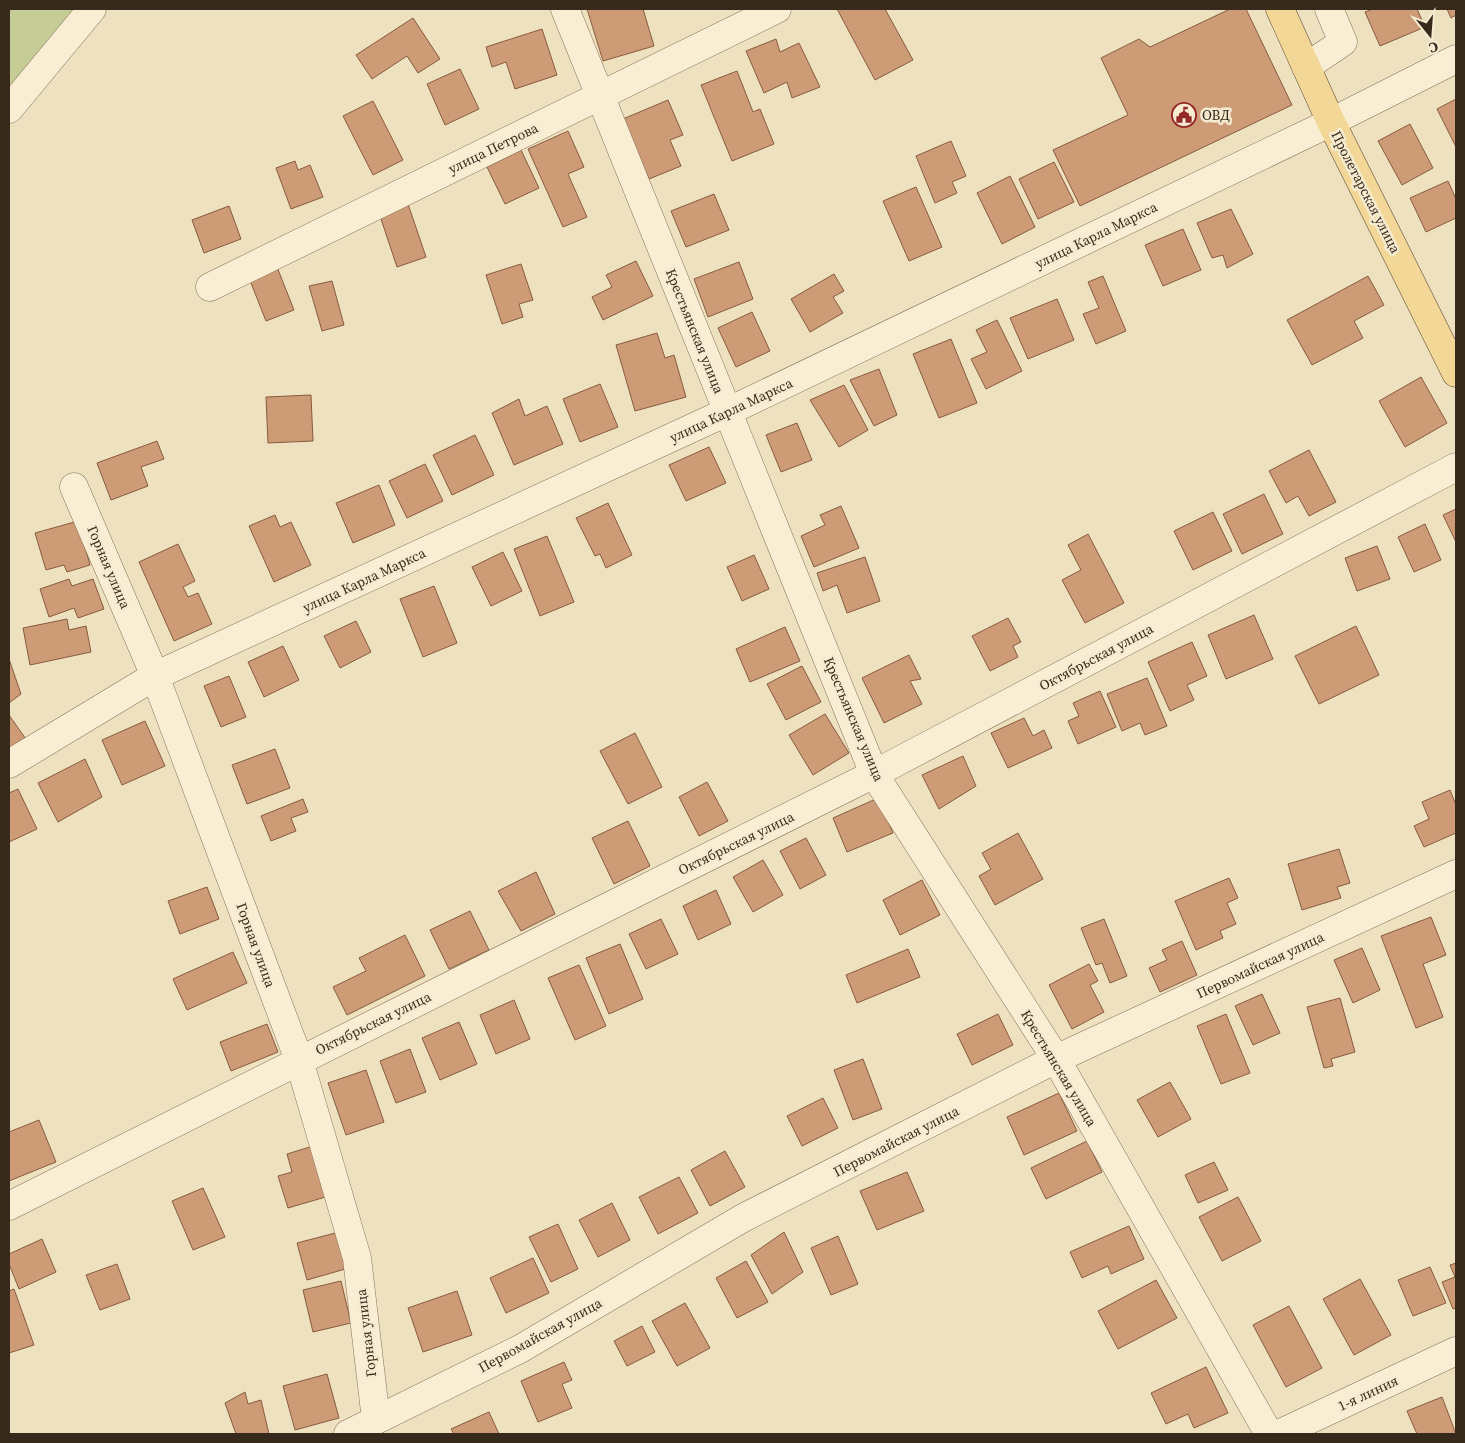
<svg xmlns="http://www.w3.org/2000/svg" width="1465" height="1443" font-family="'Source Serif 4',serif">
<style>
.green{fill:#c5cc95}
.building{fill:#cd9b76;stroke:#875b3e}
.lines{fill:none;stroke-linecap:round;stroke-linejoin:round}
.minor-casing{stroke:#877258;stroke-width:29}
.major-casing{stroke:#55402d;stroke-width:29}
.minor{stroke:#f9eed4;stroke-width:28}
.major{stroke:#f2d797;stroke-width:28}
.labels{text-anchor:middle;stroke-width:5;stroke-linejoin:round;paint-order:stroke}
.poi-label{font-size:14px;fill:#372a1d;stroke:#f5ebd0;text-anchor:start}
.street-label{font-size:14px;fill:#372a1d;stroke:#f5ebd0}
</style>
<rect width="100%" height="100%" fill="#eee1c0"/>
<!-- green -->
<path class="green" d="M9 9H95L9 109Z"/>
<!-- building -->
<path class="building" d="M587 9H643L654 46 603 61Z
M837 9H885L913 60 875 80Z
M1230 9H1246L1292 105 1080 206 1053 150 1128 115 1101 58 1139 39 1150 47Z
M1373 9H1417L1425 27 1380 46 1365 12Z
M1447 9H1456V15L1451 18Z
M413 18 440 59 418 73 407 56 372 79 356 55Z
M542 29 557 75 515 89 506 62 492 67 486 47Z
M776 39 780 52 799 43 820 87 792 98 787 82 764 93 746 51Z
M460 69 479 109 445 125 427 84Z
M737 71 753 112 760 109 774 144 732 161 701 85Z
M1456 99V147L1437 109Z
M668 100 683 135 670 140 681 166 649 179 623 119Z
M373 101 403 160 373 175 343 116Z
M1410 124 1433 168 1402 185 1378 141Z
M568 131 584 167 568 174 587 217 563 227 528 149Z
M951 141 966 176 952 182 957 193 935 203 916 156Z
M521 150 539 188 505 204 487 167Z
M295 161 298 170 310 165 323 197 291 209 276 168Z
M1054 162 1074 202 1038 219 1019 179Z
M1010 176 1035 227 1002 244 977 193Z
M1448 181 1456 199V218L1426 232 1410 198Z
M916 187 942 247 909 261 883 201Z
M714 194 729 230 686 247 671 211Z
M408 204 426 257 397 267 379 213Z
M229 206 241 239 204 253 192 220Z
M1231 209 1253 254 1227 268 1223 255 1212 258 1197 223Z
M1183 229 1201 270 1163 286 1145 245Z
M636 261 653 296 603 320 592 297 612 287 606 275Z
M739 262 753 299 708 317 694 279Z
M521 264 533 300 519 304 523 317 502 324 486 275Z
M277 267 294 310 266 321 249 278Z
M834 274 844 291 833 297 843 313 810 332 791 299Z
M1103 276 1126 331 1096 344 1083 314 1099 308 1088 282Z
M1368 276 1384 305 1354 321 1363 338 1312 365 1287 320Z
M332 281 344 325 322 331 309 286Z
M1057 299 1074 340 1028 359 1010 318Z
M752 312 770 351 736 367 718 328Z
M997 320 1022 371 986 389 971 359 987 352 976 330Z
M657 333 665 358 674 355 686 397 635 411 616 345Z
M951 339 977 403 939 418 913 354Z
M879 369 897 415 874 426 850 380Z
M1421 377 1447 423 1405 447 1379 401Z
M600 384 618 427 580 442 563 399Z
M844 385 868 430 839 447 810 400Z
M311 395 313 441 268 443 266 397Z
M519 399 525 416 547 406 563 444 514 465 492 413Z
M797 423 812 460 781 472 766 435Z
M475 435 494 475 452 495 433 455Z
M157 441 164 459 141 467 148 486 111 500 97 463Z
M709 447 726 483 686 501 669 465Z
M1309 450 1336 502 1309 516 1298 496 1286 503 1269 471Z
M425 464 443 501 407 518 389 481Z
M379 485 395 525 353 543 336 503Z
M1264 494 1283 534 1242 554 1223 514Z
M608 503 632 555 606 568 600 554 595 556 576 518Z
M841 506 859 548 814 567 801 536 825 525 820 515Z
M1456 509V542L1443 515Z
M1213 512 1232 551 1193 570 1174 531Z
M275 515 280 527 291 522 311 565 274 582 249 526Z
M78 521 90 565 67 572 64 565 46 570 35 533Z
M1425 524 1441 560 1414 572 1398 537Z
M1088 534 1124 603 1085 623 1062 580 1081 570 1068 545Z
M547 536 574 602 540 616 514 549Z
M178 544 195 581 183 587 188 597 198 593 212 624 174 641 139 562Z
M1377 546 1390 579 1357 591 1345 558Z
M503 552 522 591 491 606 472 567Z
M754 555 769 589 742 601 727 567Z
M865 557 880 601 847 613 837 585 823 591 817 573Z
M69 579 72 586 93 579 104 609 78 618 74 608 49 617 40 589Z
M434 586 457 643 423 657 400 599Z
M1254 615 1273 659 1226 679 1208 635Z
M1008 618 1021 642 1013 646 1018 657 990 671 972 636Z
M67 619 69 630 86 626 91 652 30 665 23 628Z
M356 621 371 652 340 668 324 636Z
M1356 626 1379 675 1319 704 1295 656Z
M785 627 800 661 750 682 736 649Z
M1192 642 1207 676 1187 685 1194 700 1170 711 1148 662Z
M283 646 299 680 264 697 248 662Z
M909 655 921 679 910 681 922 704 884 723 862 678Z
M9 659 21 694 9 703Z
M802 666 821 702 786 720 767 684Z
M229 676 246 717 221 727 204 686Z
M1147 678 1167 726 1145 735 1140 723 1122 731 1107 694Z
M1100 691 1116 727 1078 744 1068 721 1079 716 1073 703Z
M825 714 849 753 813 775 789 735Z
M9 715 28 742 9 755Z
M1024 718 1033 736 1044 730 1052 748 1008 768 991 733Z
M145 721 165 766 122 785 102 740Z
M635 733 662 787 628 804 600 751Z
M275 749 290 788 247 804 232 765Z
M963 756 976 786 939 809 922 775Z
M85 759 102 797 58 822 38 783Z
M707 782 728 821 699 836 679 797Z
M18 789 37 829 9 842V793Z
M1450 790 1456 805V833L1424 847 1414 826 1429 819 1422 802Z
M878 798 893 833 847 852 833 818Z
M303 799 308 812 291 818 296 831 271 841 261 816Z
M628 821 650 866 614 884 592 838Z
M1018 833 1043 879 995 905 979 876 991 869 982 853Z
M806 838 826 875 800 889 780 851Z
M1339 849 1350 883 1337 887 1341 898 1302 910 1288 864Z
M763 860 783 895 753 912 733 877Z
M536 872 555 914 521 931 498 891Z
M1229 878 1238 898 1227 903 1236 924 1220 931 1223 938 1196 950 1175 901Z
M922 880 940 915 900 935 883 900Z
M207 887 219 919 180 934 168 901Z
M716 890 731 924 698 940 683 906Z
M470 911 489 950 449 969 430 930Z
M1431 917 1446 955 1423 964 1443 1017 1416 1028 1381 936Z
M661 919 678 954 646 969 629 934Z
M1104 919 1127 976 1110 983 1102 963 1096 965 1081 928Z
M405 935 425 976 347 1015 333 987 366 971 359 958Z
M1182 941 1197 975 1160 992 1149 968 1167 960 1162 950Z
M620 944 643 999 609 1014 586 958Z
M1362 948 1380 990 1353 1003 1334 960Z
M908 949 920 977 857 1003 846 975Z
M233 952 247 983 187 1010 173 979Z
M1089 964 1098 981 1090 985 1104 1012 1072 1029 1049 985Z
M579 965 606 1026 575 1040 548 978Z
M1262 994 1280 1033 1253 1045 1235 1006Z
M1340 998 1355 1052 1331 1059 1333 1066 1324 1068 1307 1007Z
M514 1000 530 1039 496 1054 480 1015Z
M998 1014 1013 1045 972 1065 957 1034Z
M1226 1014 1250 1073 1221 1084 1197 1026Z
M459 1022 477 1064 440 1080 422 1038Z
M267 1024 278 1052 231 1071 220 1042Z
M410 1049 426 1092 396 1103 380 1061Z
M863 1059 882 1109 853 1120 834 1070Z
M366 1070 384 1122 346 1135 328 1083Z
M1170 1082 1191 1119 1158 1137 1137 1100Z
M1059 1093 1077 1131 1024 1155 1007 1117Z
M823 1098 838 1128 802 1146 787 1116Z
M39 1120 56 1162 9 1181V1132Z
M1087 1141 1102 1172 1046 1199 1031 1168Z
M313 1146 329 1196 288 1208 278 1176 292 1172 287 1154Z
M725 1151 745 1187 710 1206 691 1170Z
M1214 1162 1228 1190 1198 1203 1185 1175Z
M907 1172 924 1211 877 1230 860 1191Z
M679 1177 698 1213 658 1234 639 1197Z
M203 1188 225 1237 193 1250 172 1201Z
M1238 1197 1261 1241 1222 1261 1199 1217Z
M612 1203 630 1240 598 1257 579 1220Z
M558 1224 578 1269 551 1282 529 1237Z
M1129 1226 1144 1259 1111 1274 1108 1266 1082 1278 1070 1252Z
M339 1232 349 1268 307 1280 297 1243Z
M784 1232 803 1272 772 1294 751 1255Z
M838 1236 858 1284 831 1295 811 1248Z
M42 1239 56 1272 19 1289 9 1264V1254Z
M533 1258 549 1293 506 1313 490 1278Z
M746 1261 768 1302 737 1318 716 1278Z
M1456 1263V1308L1453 1309 1442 1282 1455 1277 1450 1265Z
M117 1264 130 1299 100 1310 86 1275Z
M1430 1267 1446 1303 1413 1316 1398 1280Z
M1360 1279 1391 1335 1354 1355 1323 1299Z
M1156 1280 1177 1318 1118 1349 1098 1311Z
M341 1281 351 1323 313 1332 303 1290Z
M14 1289 34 1345 9 1353V1291Z
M457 1291 472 1335 423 1352 408 1308Z
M685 1303 710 1348 677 1366 652 1321Z
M1289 1306 1322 1368 1286 1387 1253 1325Z
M642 1326 655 1352 627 1366 614 1341Z
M564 1362 572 1380 562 1384 572 1408 538 1422 521 1381Z
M1206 1367 1228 1413 1194 1428 1188 1414 1166 1424 1151 1393Z
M327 1374 339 1418 295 1430 283 1386Z
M245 1392 248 1404 261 1400 269 1434H236L225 1403Z
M1442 1397 1456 1434H1417L1407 1411Z
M489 1412 499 1434H454L451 1429Z"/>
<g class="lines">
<defs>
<path id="minor" d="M565 9 874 774 1056 1059 1269 1434
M1306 67 1343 42 1329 9
M9 109 92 9
M210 287 777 9
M74 487 155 676 299 1060 357 1258 376 1420
M9 764 155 676 729 411 1315 130 1456 59
M9 1206 874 774 1456 467
M348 1434 520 1349 743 1218 1056 1059 1456 874
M1279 1434 1456 1351"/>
<path id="major" d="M1280 9 1331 122 1456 373"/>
</defs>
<!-- minor casing -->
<use href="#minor" class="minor-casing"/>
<!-- major casing -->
<use href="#major" class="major-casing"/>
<!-- minor -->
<use href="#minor" class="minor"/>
<!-- major -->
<use href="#major" class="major"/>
</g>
<!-- icons -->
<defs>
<symbol id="civic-ring" viewBox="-11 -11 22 22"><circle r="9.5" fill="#f5ebd0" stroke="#972828" stroke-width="1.5"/><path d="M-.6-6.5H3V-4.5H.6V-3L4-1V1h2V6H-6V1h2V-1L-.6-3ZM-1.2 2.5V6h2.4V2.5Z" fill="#972828"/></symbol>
</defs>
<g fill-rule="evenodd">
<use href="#civic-ring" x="1170" y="101" width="28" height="28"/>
</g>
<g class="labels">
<!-- poi labels -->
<g class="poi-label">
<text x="1202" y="120">ОВД</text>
</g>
<!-- street labels -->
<g class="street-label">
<text transform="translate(493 148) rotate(-26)" y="5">улица Петрова</text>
<text transform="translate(1366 192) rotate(63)" y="5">Пролетарская улица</text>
<text transform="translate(1096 235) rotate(-26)" y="5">улица Карла Маркса</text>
<text transform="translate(695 331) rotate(68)" y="5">Крестьянская улица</text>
<text transform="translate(731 410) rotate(-25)" y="5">улица Карла Маркса</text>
<text transform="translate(109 567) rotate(67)" y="5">Горная улица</text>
<text transform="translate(364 580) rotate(-25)" y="5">улица Карла Маркса</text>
<text transform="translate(1096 657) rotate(-28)" y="5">Октябрьская улица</text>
<text transform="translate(854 719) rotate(67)" y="5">Крестьянская улица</text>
<text transform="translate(736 843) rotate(-26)" y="5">Октябрьская улица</text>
<text transform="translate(256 945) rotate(70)" y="5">Горная улица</text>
<text transform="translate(1260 965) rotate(-25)" y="5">Первомайская улица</text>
<text transform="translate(373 1023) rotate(-26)" y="5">Октябрьская улица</text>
<text transform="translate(1059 1068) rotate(59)" y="5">Крестьянская улица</text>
<text transform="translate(896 1141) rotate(-27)" y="5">Первомайская улица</text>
<text transform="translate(366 1333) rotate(-97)" y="5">Горная улица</text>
<text transform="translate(540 1335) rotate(-29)" y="5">Первомайская улица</text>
<text transform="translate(1368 1393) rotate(-25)" y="5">1-я линия</text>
</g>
</g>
<!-- border -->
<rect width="1465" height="1443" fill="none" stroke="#372a1d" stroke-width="20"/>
<!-- north arrow -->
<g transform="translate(1430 35) rotate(163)" stroke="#f5ebd0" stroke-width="4" paint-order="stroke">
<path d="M0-4L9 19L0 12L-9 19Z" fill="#372a1d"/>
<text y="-8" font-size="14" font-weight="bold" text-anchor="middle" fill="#372a1d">С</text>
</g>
</svg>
